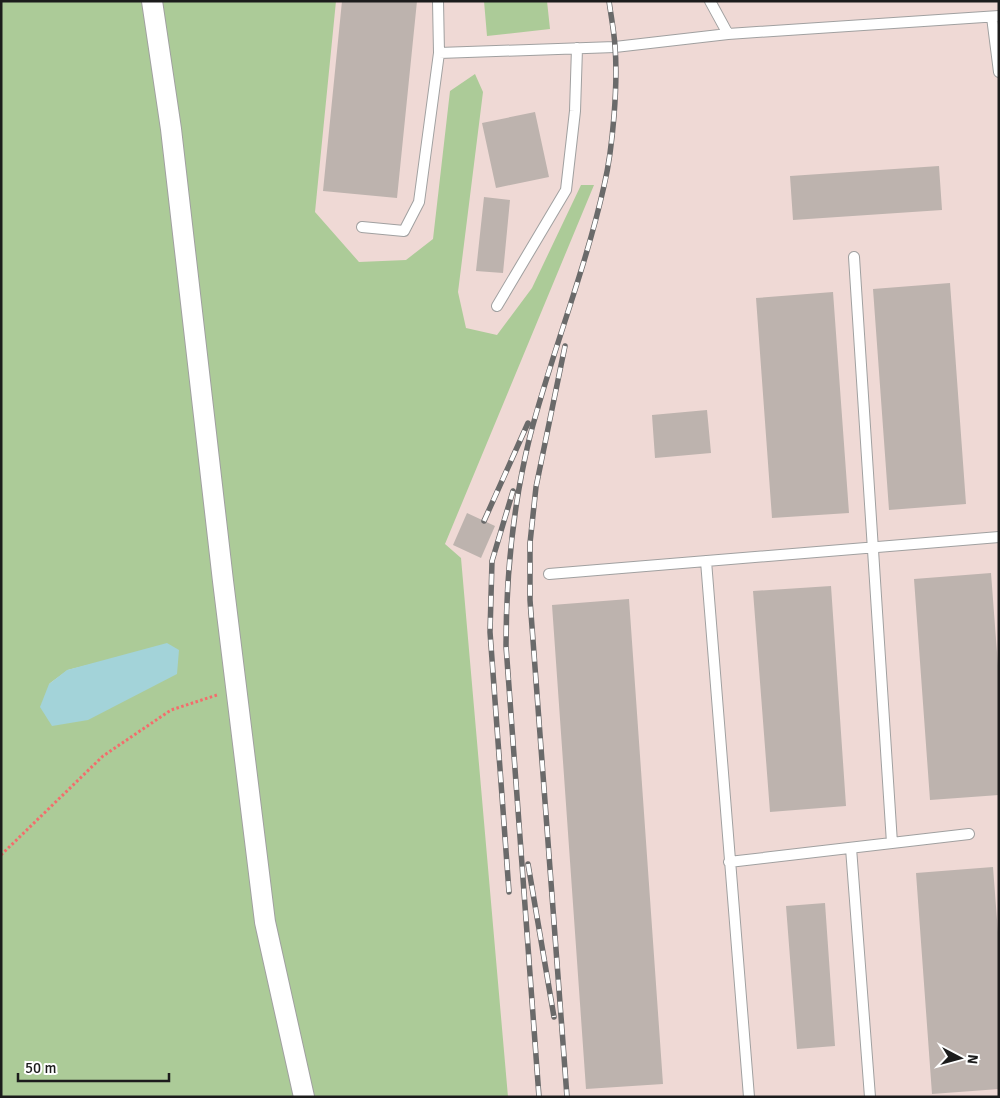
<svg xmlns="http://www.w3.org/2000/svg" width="1000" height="1098" font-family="Signika,sans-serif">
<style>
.military{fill:#efd9d5}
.forest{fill:#accb98;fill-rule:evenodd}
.water{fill:#a3d3d9}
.building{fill:#bdb3ae}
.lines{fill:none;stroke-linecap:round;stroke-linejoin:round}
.service-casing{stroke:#a0a0a0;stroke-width:12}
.minor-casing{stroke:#a0a0a0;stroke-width:22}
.path{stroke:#f46c6c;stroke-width:3;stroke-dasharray:2.5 2.5;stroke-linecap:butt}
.service{stroke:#fff;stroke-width:10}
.minor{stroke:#fff;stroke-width:20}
.rail-casing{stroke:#6a6a6a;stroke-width:5.5}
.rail{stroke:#fff;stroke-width:4;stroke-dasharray:11;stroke-linecap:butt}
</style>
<rect width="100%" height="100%" fill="#ede8e2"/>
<!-- military -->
<path class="military" d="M327 1H999V1097H453L315 228 307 193Z"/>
<!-- forest -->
<path class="forest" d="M1 1H336L315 212 359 262 406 260 433 239 450 91 475 74 483 92 458 292 466 328 497 335 532 288 581 185H594L445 544 461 558 508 1097H1ZM120 657 49 684 68 670Z
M484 1H547L550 29 487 36Z"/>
<!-- water -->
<path class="water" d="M167 643 179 650 177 674 88 720 52 726 40 707 49 684 67 670Z"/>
<!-- building -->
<path class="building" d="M342 1H417L397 198 323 191Z
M535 112 549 177 496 188 482 123Z
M939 166 942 210 793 220 790 176Z
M484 197 510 200 503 273 476 271Z
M950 283 966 504 889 510 873 289Z
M833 292 849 513 772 518 756 298Z
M707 410 711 453 655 458 652 415Z
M467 513 495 526 481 558 453 545Z
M991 573 999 679V795L930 800 914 579Z
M831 586 846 806 770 812 753 591Z
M629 599 663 1084 586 1089 552 605Z
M993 867 999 946V1089L932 1094 916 873Z
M825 903 835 1046 797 1049 786 906Z"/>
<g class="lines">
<defs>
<path id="service" d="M438 1 439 53
M710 1 728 34
M992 17 999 72
M362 227 404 231 419 202 439 53 615 47 728 34 999 16
M854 257 892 843
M497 306 566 190 575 111 577 48
M706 561 749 1097
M549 574 999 537
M851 848 870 1097
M729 862 969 834"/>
<path id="minor" d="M152 1 171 129 223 581 265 922 304 1097"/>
</defs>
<!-- service casing -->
<use href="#service" class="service-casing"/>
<!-- minor casing -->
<use href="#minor" class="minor-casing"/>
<!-- path -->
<path class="path" d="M1 855 103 756 171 710 217 695"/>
<!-- service -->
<use href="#service" class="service"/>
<!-- minor -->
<use href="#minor" class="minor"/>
<defs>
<path id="rail" d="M565 346 536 487 530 543V600L567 1097
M484 521 528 423
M528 864 554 1017
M509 892 490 632 492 561 513 491
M539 1097 506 646C506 575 513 505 530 436 552 352 585 271 604 186 613 148 618 84 615 46 614 31 611 16 609 1"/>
</defs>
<!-- rail casing -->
<use href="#rail" class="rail-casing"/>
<!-- rail -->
<use href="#rail" class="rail"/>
</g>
<!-- border -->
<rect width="1000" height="1098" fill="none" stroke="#1c1c1c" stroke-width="5"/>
<!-- north arrow -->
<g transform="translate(960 1058) rotate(96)" stroke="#ffffff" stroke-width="4" paint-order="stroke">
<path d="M0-4L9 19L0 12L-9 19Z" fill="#1c1c1c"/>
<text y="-8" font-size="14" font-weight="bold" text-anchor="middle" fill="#1c1c1c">N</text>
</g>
<!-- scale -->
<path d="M18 1073v8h151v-8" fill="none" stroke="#1c1c1c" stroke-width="2.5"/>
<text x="25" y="1073" font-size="15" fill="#1c1c1c" stroke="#ffffff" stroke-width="4" paint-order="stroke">50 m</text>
</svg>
